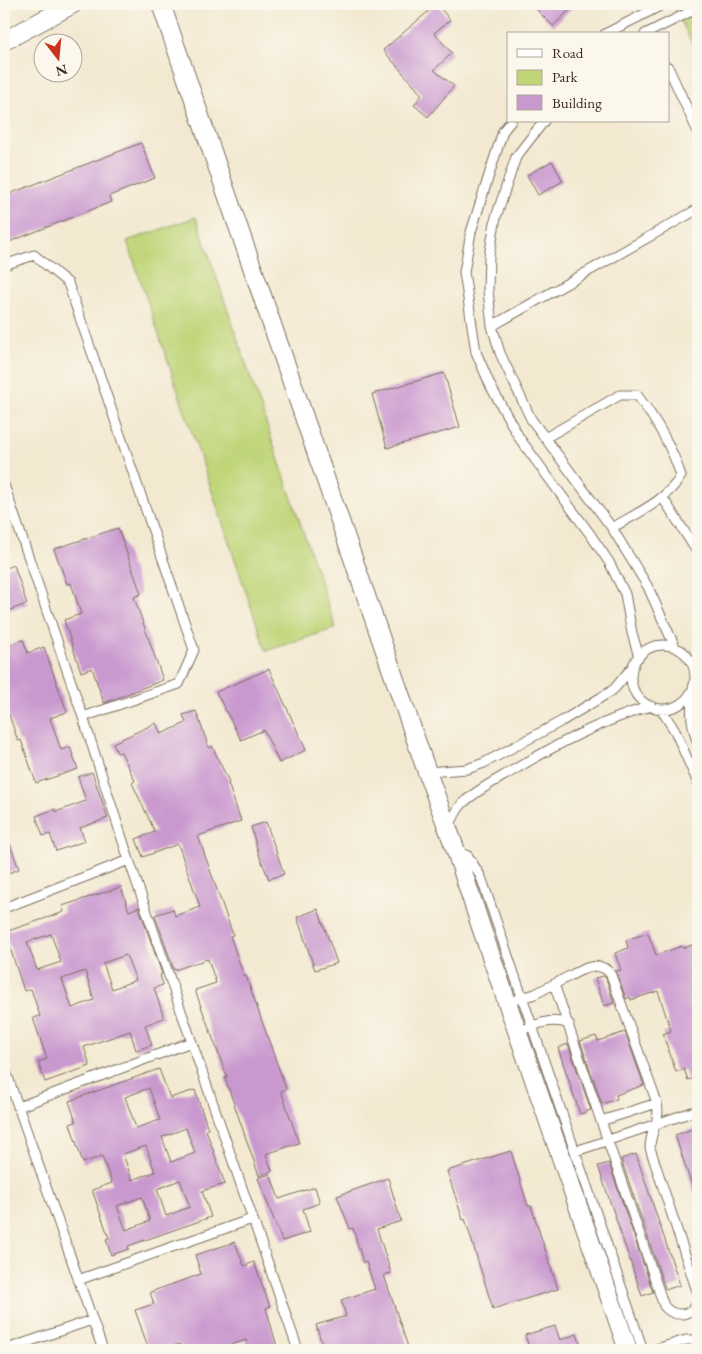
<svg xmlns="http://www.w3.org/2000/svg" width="702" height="1354" font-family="'EB Garamond',serif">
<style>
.green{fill:#bfd578;stroke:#7d804b}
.building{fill:#c998cf;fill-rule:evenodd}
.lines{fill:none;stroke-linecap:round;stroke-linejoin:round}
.service-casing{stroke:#7b6d5d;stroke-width:11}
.minor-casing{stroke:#7b6d5d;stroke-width:20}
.service{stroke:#fff;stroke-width:9}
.minor{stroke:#fff;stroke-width:18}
</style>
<rect width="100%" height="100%" fill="#fbf7ec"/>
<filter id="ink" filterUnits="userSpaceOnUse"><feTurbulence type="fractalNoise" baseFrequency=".02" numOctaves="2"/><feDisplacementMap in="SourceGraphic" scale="10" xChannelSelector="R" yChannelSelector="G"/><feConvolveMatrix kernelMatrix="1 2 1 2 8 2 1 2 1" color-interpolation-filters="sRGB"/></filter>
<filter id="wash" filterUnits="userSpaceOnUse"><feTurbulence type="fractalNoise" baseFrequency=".0096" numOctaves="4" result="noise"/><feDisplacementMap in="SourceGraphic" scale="20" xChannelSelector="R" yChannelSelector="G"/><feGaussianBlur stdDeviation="1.12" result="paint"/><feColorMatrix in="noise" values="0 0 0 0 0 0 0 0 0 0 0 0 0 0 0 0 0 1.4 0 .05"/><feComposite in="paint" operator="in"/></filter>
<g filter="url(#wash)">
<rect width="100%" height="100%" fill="#f3e9d1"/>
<!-- green -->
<path class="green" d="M673 4H698V56Z
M196 217 336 628 266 651 127 241Z"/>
<g id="blocks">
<!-- building -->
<path class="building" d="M437 4 450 20 434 33 452 53 434 70 454 86 428 117 414 105 422 95 383 50Z
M531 4H576L553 26Z
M141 143 155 178 109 196 111 202 4 244V196Z
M552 161 563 181 538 195 527 175Z
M444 373 460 427 387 448 372 394Z
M118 528 141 594 134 597 163 680 104 703 92 668 81 672 64 620 81 614 71 583 67 584 54 549Z
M14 565 27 604 4 612V569Z
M23 640 28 653 44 647 67 712 50 718 61 750 70 747 78 769 36 783 21 740 18 741 4 700V647Z
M269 669 306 750 279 763 264 730 241 740 216 692Z
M196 711 209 748 212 746 229 782 228 783 241 821 198 836 233 935 230 936 244 976H246L286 1089 281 1091 299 1143 266 1154 272 1171 259 1176 225 1078 227 1077 195 990 216 983 208 959 174 970 155 915 173 909 175 916 200 907 178 844 143 857 136 839 155 832 132 783 135 781 121 752 117 753 113 743 156 723 161 734 186 723 183 715Z
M92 772 108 818 80 828 85 841 56 851 50 834 43 836 36 816 55 809 56 812 86 801 78 777Z
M266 822 284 874 269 879 259 855 251 827Z
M4 831H5L19 869 4 875Z
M121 887 129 911 139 907 162 974 160 975 163 985 154 988 164 1018 145 1025 152 1045 136 1050 130 1031 84 1047 90 1066 45 1082 38 1062 47 1059 33 1018 40 1016 31 989 24 991 5 932 64 912 62 906ZM51 934 61 962 37 970 27 942ZM126 955 136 980 112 989 103 963ZM85 971 94 1000 72 1008 62 979Z
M318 909 337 963 315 970 297 917Z
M648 933 656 955 682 946 683 948 698 943V1077L688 1080 684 1069 676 1072 663 1034 671 1031 658 991 631 1000 630 997 626 999 616 971 621 970 615 953 628 948 626 940Z
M603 976 606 978 614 1003 604 1006 595 978Z
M625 1032 644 1085 616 1095 617 1099 602 1104 580 1041 596 1036 598 1041Z
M568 1044 591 1110 580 1114 558 1048Z
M159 1069 170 1098 195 1090 208 1129 206 1130 225 1184 202 1191 211 1217 128 1246 129 1249 111 1255 106 1239 109 1238 92 1190 112 1183 102 1156 83 1163 70 1124 76 1122 69 1101ZM149 1088 160 1120 136 1128 125 1097ZM186 1128 195 1153 171 1162 162 1137ZM146 1146 155 1172 132 1180 123 1154ZM180 1180 190 1207 166 1216 157 1189ZM142 1197 150 1221 126 1230 117 1206Z
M698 1127V1197L696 1198 675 1135Z
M511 1151 528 1206H531L558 1289 493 1309 465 1219 463 1220 447 1171Z
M636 1154 680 1285 668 1289 665 1288 621 1159Z
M609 1163 653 1292 642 1296 598 1166Z
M270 1174 279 1199 315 1187 320 1203 303 1209 310 1232 282 1241 258 1178Z
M388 1178 401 1221 377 1229 391 1273 384 1275 409 1350H324L316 1325 346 1316 341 1300 375 1289 366 1262 363 1263 353 1228 350 1229 337 1196Z
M235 1242 244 1266 254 1262 270 1307 266 1308 278 1350H249L246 1340 214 1350H182L180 1344 160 1350H149L135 1310 154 1304 150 1292 201 1274 195 1255Z
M555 1326 560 1340 577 1334 582 1350H530L525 1335Z"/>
</g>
</g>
<g filter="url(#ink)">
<use href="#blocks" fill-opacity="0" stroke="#7b6d5d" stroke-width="1"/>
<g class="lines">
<defs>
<path id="service" d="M605 34 664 4
M645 34 698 8
M668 67 698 132
M511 121 503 131 471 232 464 272 476 352 491 387 520 439 590 534 609 562 625 594 632 633 639 657
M544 121 516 157 496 217 489 256 488 291 492 326 500 353 531 419 612 528 648 587 675 647
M4 265 34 255 68 283 194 650 179 684 83 717
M492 326 698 209
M545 438 620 395H637C656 420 672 447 681 476 666 501 637 513 612 528
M4 485 83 717 129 860 298 1350
M663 498 698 553
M631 677a32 32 0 1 1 64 0a32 32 0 1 1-64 0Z
M693 692C690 711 691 725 698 743
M661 709 675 731 698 783
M427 772 467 769 484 763 562 721 610 692 615 688 634 665
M448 829C452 821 455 812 461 805 475 791 495 781 512 771 557 744 601 721 651 706
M457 851 468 856 481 877 643 1350
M4 908 129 860
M518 999 535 994 554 984
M517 1032C534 1025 550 1017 569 1024
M4 1066 103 1350
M657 1103 601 1121 554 984C571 977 598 954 611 975L657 1103C661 1122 650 1130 650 1148L698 1294
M18 1107 191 1042
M601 1121 664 1306C675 1319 694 1316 698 1299
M576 1151 698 1110
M78 1280 252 1219
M4 1350 92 1320
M653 1350 686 1340H698"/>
<path id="minor" d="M161 4 427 772 456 851 482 930 628 1350
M4 41 73 4"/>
</defs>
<!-- service casing -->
<use href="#service" class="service-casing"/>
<!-- minor casing -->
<use href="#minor" class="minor-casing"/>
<!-- service -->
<use href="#service" class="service"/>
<!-- minor -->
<use href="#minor" class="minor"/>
</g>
</g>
<!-- margin -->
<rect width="702" height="1354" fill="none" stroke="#fbf7ec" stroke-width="20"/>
<!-- legend -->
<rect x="507" y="32" width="162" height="90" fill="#fbf7ec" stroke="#aea59a"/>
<rect x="517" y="49" width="25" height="8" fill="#ffffff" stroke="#aea59a"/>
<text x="552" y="58" font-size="15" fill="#3b2a1e">Road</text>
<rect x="517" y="70" width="25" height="15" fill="#bfd578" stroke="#aea59a"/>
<text x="552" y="82" font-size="15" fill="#3b2a1e">Park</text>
<rect x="517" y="95" width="25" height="15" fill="#c998cf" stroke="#aea59a"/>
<text x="552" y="108" font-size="15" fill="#3b2a1e">Building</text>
<!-- north arrow -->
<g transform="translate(58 58) rotate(164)"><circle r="24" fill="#fbf7ec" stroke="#aea59a"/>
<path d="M0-4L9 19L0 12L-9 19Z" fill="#c8321e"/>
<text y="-8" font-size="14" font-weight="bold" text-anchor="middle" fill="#3b2a1e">N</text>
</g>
</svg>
